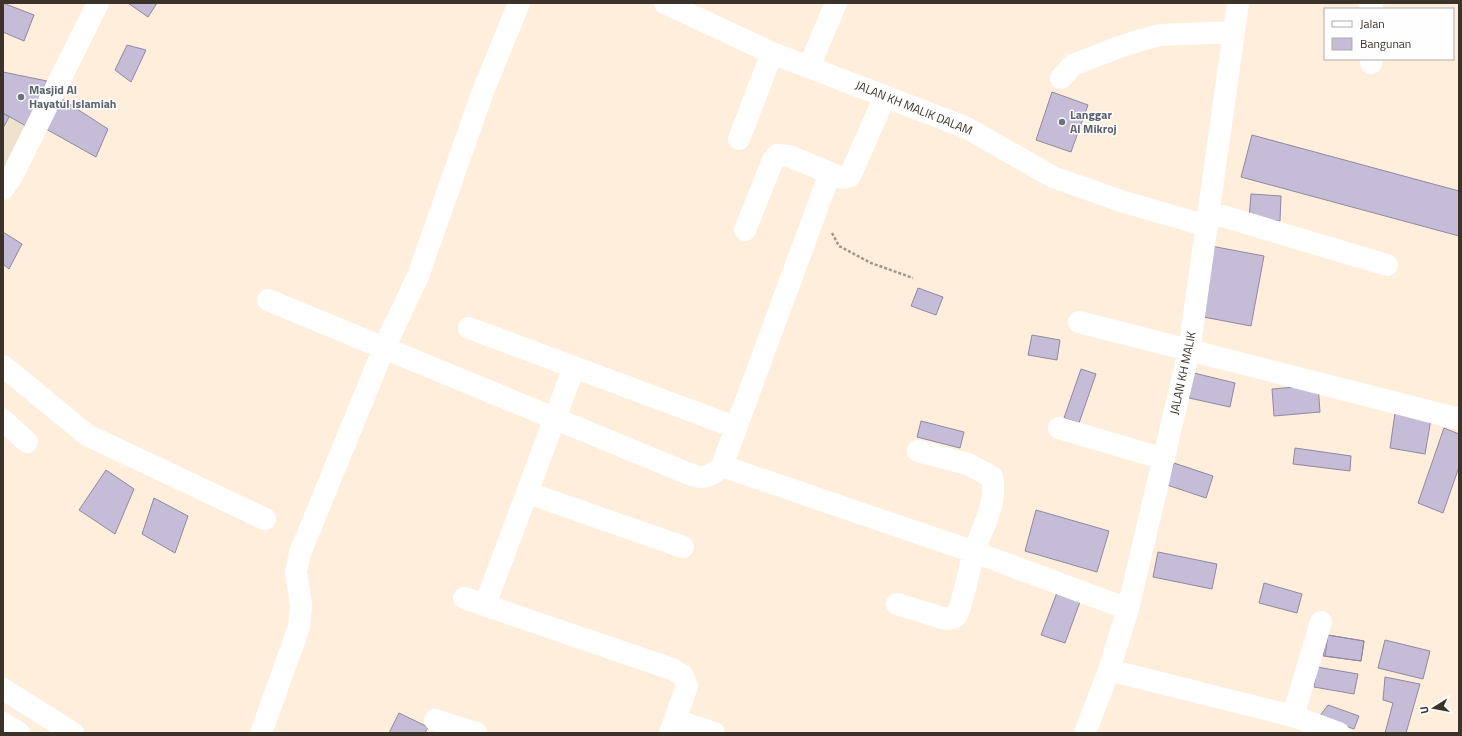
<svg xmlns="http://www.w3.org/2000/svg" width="1462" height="736" font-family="'Titillium Web',sans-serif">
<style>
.education{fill:#ece2ce}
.building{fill:#c5bdd7;stroke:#9088a0}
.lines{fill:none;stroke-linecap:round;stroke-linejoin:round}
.path{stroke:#a39688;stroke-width:2.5;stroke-dasharray:3 2;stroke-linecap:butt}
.minor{stroke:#fff;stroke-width:22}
.worship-dot{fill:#6b7280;stroke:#fefefe;stroke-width:1.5}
.labels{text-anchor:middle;stroke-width:3;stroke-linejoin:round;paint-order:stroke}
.worship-label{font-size:12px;font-weight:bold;fill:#5b616d;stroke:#fefefe;text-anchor:start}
.street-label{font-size:12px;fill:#3b332a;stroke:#fefefe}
</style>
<rect width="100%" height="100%" fill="#ffeedc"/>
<!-- education -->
<path class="education" d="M3 72 47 81 3 171Z"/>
<!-- building -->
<path class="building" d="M3 3 34 15 24 41 3 32Z
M128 3H157L148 17Z
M127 45 146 50 131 82 115 70Z
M3 72 47 81 26 126 3 113Z
M1052 92 1088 105 1071 152 1036 140Z
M57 96 108 129 96 157 46 129Z
M3 113 9 117 3 128Z
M1252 135 1459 191V236L1241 177Z
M1251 194 1281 196 1280 221 1249 219Z
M3 232 22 244 9 269 3 264Z
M1211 246 1264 256 1251 326 1198 316Z
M918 288 943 297 936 315 911 306Z
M1032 335 1060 340 1057 360 1028 355Z
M1081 369 1096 374 1079 423 1064 418Z
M1194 373 1235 383 1230 407 1189 398Z
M1318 385 1320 412 1274 416 1272 389Z
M1395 413 1431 419 1425 454 1390 448Z
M921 421 964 432 960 448 917 437Z
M1444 428 1459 434V467L1443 513 1418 503Z
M1295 448 1351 456 1350 471 1293 464Z
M1174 463 1213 476 1206 498 1167 485Z
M106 470 134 489 115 534 79 510Z
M154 498 188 516 175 553 142 534Z
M1036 510 1109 531 1097 572 1025 551Z
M1158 552 1217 564 1212 589 1153 577Z
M1264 583 1302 594 1297 613 1259 603Z
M1058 590 1081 599 1065 643 1041 635Z
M1327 635 1364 641 1361 661 1323 656Z
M1328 635 1364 641 1361 661 1325 656Z
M1385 640 1430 651 1423 679 1378 668Z
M1317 667 1358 674 1354 694 1314 687Z
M1385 677 1420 684 1406 733H1385L1393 703 1383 700Z
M1328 705 1359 716 1354 729 1319 717Z
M399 713 428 727 425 733H389Z"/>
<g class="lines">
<!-- path -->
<path class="path" d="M832 233 839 246 871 263 913 278"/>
<!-- minor -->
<path class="minor" d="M665 3 772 53 967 128 1053 177 1121 201 1207 226
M1370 3 1372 9
M1371 63 1372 59
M809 67 836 3
M1061 78 1073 65 1119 47 1141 40 1160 35 1234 32
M739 139 772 53
M3 189 12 176 98 3
M1209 212 1387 265
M745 230 773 160 777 155 789 156 837 176 843 178 850 176 885 96
M268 300 677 469C697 477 705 483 722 466L830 173
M1079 322 1459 419
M469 328 724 423
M3 366 87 435 265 519
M3 420 27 442
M1059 428 1164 459
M722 466 974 552 1128 609
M528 493 683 547
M464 598 672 669 683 676 687 686 670 733
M897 604 946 619 953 618 957 615C965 595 968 573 974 552 982 528 998 503 992 477L968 464 918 451
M485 605 574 367
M1109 670 1293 716 1339 733
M3 689 73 733
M1293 716 1321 622
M435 720 476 733
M675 720 714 733
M3 723 19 733
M261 733 299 627 301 605 296 572 300 553 384 348 418 276 482 94 519 3
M1085 733 1109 670 1128 609 1189 351 1238 3"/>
</g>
<!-- markers -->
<g class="worship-dot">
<circle cx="21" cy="97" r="4"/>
<circle cx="1062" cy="122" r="4"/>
</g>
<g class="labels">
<!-- worship labels -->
<g class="worship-label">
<text x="29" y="94">Masjid Al<tspan x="29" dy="14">Hayatul Islamiah</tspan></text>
<text x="1070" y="119">Langgar<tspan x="1070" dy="14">Al Mikroj</tspan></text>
</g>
<!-- street labels -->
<g class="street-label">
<text transform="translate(914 108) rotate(22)" y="4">JALAN KH MALIK DALAM</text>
<text transform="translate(1183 373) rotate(-78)" y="4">JALAN KH MALIK</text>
</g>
</g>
<!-- border -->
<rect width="1462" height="736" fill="none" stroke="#3b332a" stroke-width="8"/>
<!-- legend -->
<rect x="1324" y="8" width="130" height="52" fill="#fefefe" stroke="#b0ada9"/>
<rect x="1332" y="21" width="20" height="6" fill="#ffffff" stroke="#b0ada9"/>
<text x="1360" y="28" font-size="12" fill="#3b332a">Jalan</text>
<rect x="1332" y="38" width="20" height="12" fill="#c5bdd7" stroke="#b0ada9"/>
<text x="1360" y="48" font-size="12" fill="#3b332a">Bangunan</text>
<!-- north arrow -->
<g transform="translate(1434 708) rotate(259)" stroke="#fefefe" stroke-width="3" paint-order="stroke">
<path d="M0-3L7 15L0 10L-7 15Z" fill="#3b332a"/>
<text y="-6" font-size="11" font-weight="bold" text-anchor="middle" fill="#3b332a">U</text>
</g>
</svg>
